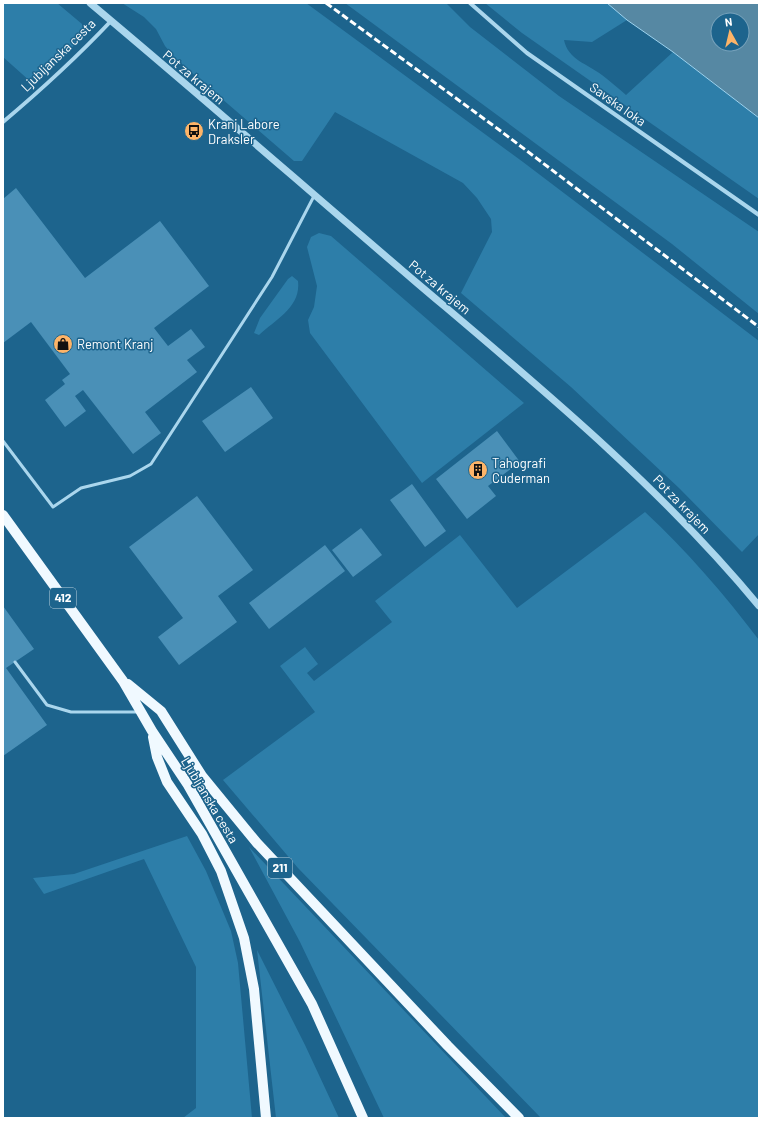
<svg xmlns="http://www.w3.org/2000/svg" width="762" height="1121" font-family="Barlow,sans-serif">
<style>
.green{fill:#2d7ea9}
.water{fill:#5688a3;stroke:#9dd3ef;fill-rule:evenodd}
.building{fill:#4a90b7}
.lines{fill:none;stroke-linecap:round;stroke-linejoin:round}
.service{stroke:#aad6ed;stroke-width:3}
.minor{stroke:#aad6ed;stroke-width:4}
.tertiary{stroke:#aad6ed;stroke-width:7}
.primary{stroke:#f0f9ff;stroke-width:10}
.rail{stroke:#fff;stroke-width:3;stroke-dasharray:7 3;stroke-linecap:butt}
.labels{text-anchor:middle;stroke-width:3;stroke-linejoin:round;paint-order:stroke}
.shield{fill:#1d648d;stroke:#bbd0dd;stroke-width:1}
.shield-label{font-size:12px;font-weight:bold;fill:#fff}
.street-label{font-size:13px;fill:#fff;stroke:#1d648d}
.poi-label{font-size:13px;fill:#fff;stroke:#1d648d;text-anchor:start}
</style>
<rect width="100%" height="100%" fill="#1d648d"/>
<!-- green -->
<path class="green" d="M3 3H57L82 24 83 38 31 82 3 57Z
M122 3H306L523 162 759 341V534L742 552 679 488 571 387 461 293 492 232 491 219 477 198 463 183 335 112 302 161H294L176 59 165 46 156 29 144 17Z
M345 3H446L470 27 559 96 759 232V314L672 244Z
M485 3H607L627 20 592 42 564 40C568 60 588 64 602 75 610 81 618 88 626 95L673 52 759 118V199L522 33Z
M319 233 331 236 524 403 422 483 310 333 308 320 314 307 317 286 307 247 311 237Z
M292 276 298 281C301 307 276 319 259 335L254 333 260 318 288 279Z
M645 512C687 551 724 594 759 640V1118H541L298 868 223 780 315 712 280 666 305 647 318 664 307 673 314 681 392 622 375 601 460 535 517 608Z
M187 836 206 871 231 931 238 963 252 1118H183L196 1108V967L144 859 44 894 33 878 74 874Z
M249 847 506 1118H384L300 942Z
M257 950 305 1045 339 1118H276Z"/>
<!-- water -->
<path class="water" d="M607 3H759V118L673 52 627 20ZM718 20H742V44H718Z"/>
<!-- building -->
<path class="building" d="M16 188 85 278 160 221 209 286 154 328 168 346 191 329 205 347 187 360 197 372 145 412 161 433 133 454 83 390 75 396 86 411 65 427 45 400 65 384 62 380 70 374 31 322 3 343V199Z
M251 387 273 418 225 452 202 421Z
M497 431 520 462 488 486 496 496 467 519 436 479Z
M412 484 446 531 425 547 390 500Z
M197 496 253 570 218 596 237 622 179 665 158 637 183 618 129 547Z
M361 528 382 555 353 577 332 550Z
M325 545 345 571 269 629 249 603Z
M3 606 34 649 6 668 47 725 3 756Z"/>
<g class="lines">
<!-- service -->
<path class="service" d="M3 441 53 507 81 488 130 476 151 464 272 277 314 196
M15 662 47 705 71 712H137"/>
<!-- minor -->
<path class="minor" d="M470 3 527 53 759 215
M3 122C41 90 77 57 111 21"/>
<!-- tertiary -->
<path class="tertiary" d="M90 3C200 95 308 190 417 283 536 384 659 485 759 606"/>
<!-- primary -->
<path class="primary" d="M3 515 123 681 152 731 188 785 312 1004 363 1118
M128 684 161 711 202 776 257 843 448 1046 519 1118
M153 737 157 757 167 782 202 834 221 871 244 938 254 989 266 1118"/>
<!-- rail -->
<path class="rail" d="M326 3 498 129 759 327"/>
</g>
<!-- icons -->
<defs>
<symbol id="bus-disc" viewBox="-11 -11 22 22"><circle r="9.5" fill="#fdb468" stroke="#1d648d"/><path d="M-5-6H5V4H4V6H2V4H-2V6H-4V4H-5ZM-3.5-4V0h7V-4ZM-3.5 1.2v1.5H-2V1.2ZM2 1.2v1.5H3.5V1.2Z" fill="#111"/></symbol>
<symbol id="shop-disc" viewBox="-11 -11 22 22"><circle r="9.5" fill="#fdb468" stroke="#1d648d"/><path d="M-5-2.5h2.3a2.7 3.5 0 0 1 5.4 0H5L5.5 6h-11ZM-1.5-2.5h3a1.5 2.3 0 0 0-3 0Z" fill="#111"/></symbol>
<symbol id="building-disc" viewBox="-11 -11 22 22"><circle r="9.5" fill="#fdb468" stroke="#1d648d"/><path d="M-4-6H4V6H1V3H-1V6H-4ZM-2.5-4.3h1.7v1.8h-1.7ZM.8-4.3h1.7v1.8H.8ZM-2.5-1h1.7V.8h-1.7ZM.8-1h1.7V.8H.8Z" fill="#111"/></symbol>
</defs>
<g fill-rule="evenodd">
<use href="#bus-disc" x="183" y="120" width="22" height="22"/>
<use href="#shop-disc" x="52" y="333" width="22" height="22"/>
<use href="#building-disc" x="467" y="459" width="22" height="22"/>
</g>
<g class="labels">
<!-- shield labels -->
<g class="shield">
<rect x="50" y="588" width="26" height="20" rx="3"/>
<rect x="268" y="858" width="24" height="20" rx="3"/>
</g>
<g class="shield-label">
<text x="63" y="602">412</text>
<text x="280" y="872">211</text>
</g>
<!-- street labels -->
<g class="street-label">
<text transform="translate(58 55) rotate(-44)" y="5">Ljubljanska cesta</text>
<text transform="translate(194 77) rotate(40)" y="5">Pot za krajem</text>
<text transform="translate(618 104) rotate(35)" y="5">Savska loka</text>
<text transform="translate(440 287) rotate(40)" y="5">Pot za krajem</text>
<text transform="translate(682 504) rotate(46)" y="5">Pot za krajem</text>
<text transform="translate(210 800) rotate(59)" y="5">Ljubljanska cesta</text>
</g>
<!-- poi labels -->
<g class="poi-label">
<text x="208" y="129">Kranj Labore<tspan x="208" dy="15">Draksler</tspan></text>
<text x="77" y="349">Remont Kranj</text>
<text x="492" y="468">Tahografi<tspan x="492" dy="15">Cuderman</tspan></text>
</g>
</g>
<!-- border -->
<rect width="762" height="1121" fill="none" stroke="#ffffff" stroke-width="8"/>
<!-- north arrow -->
<g transform="translate(730 32) rotate(352)"><circle r="19" fill="#1d648d" stroke="#77a2bb"/>
<path d="M0-3L7 15L0 10L-7 15Z" fill="#fdb468"/>
<text y="-6" font-size="11" font-weight="bold" text-anchor="middle" fill="#ffffff">N</text>
</g>
</svg>
